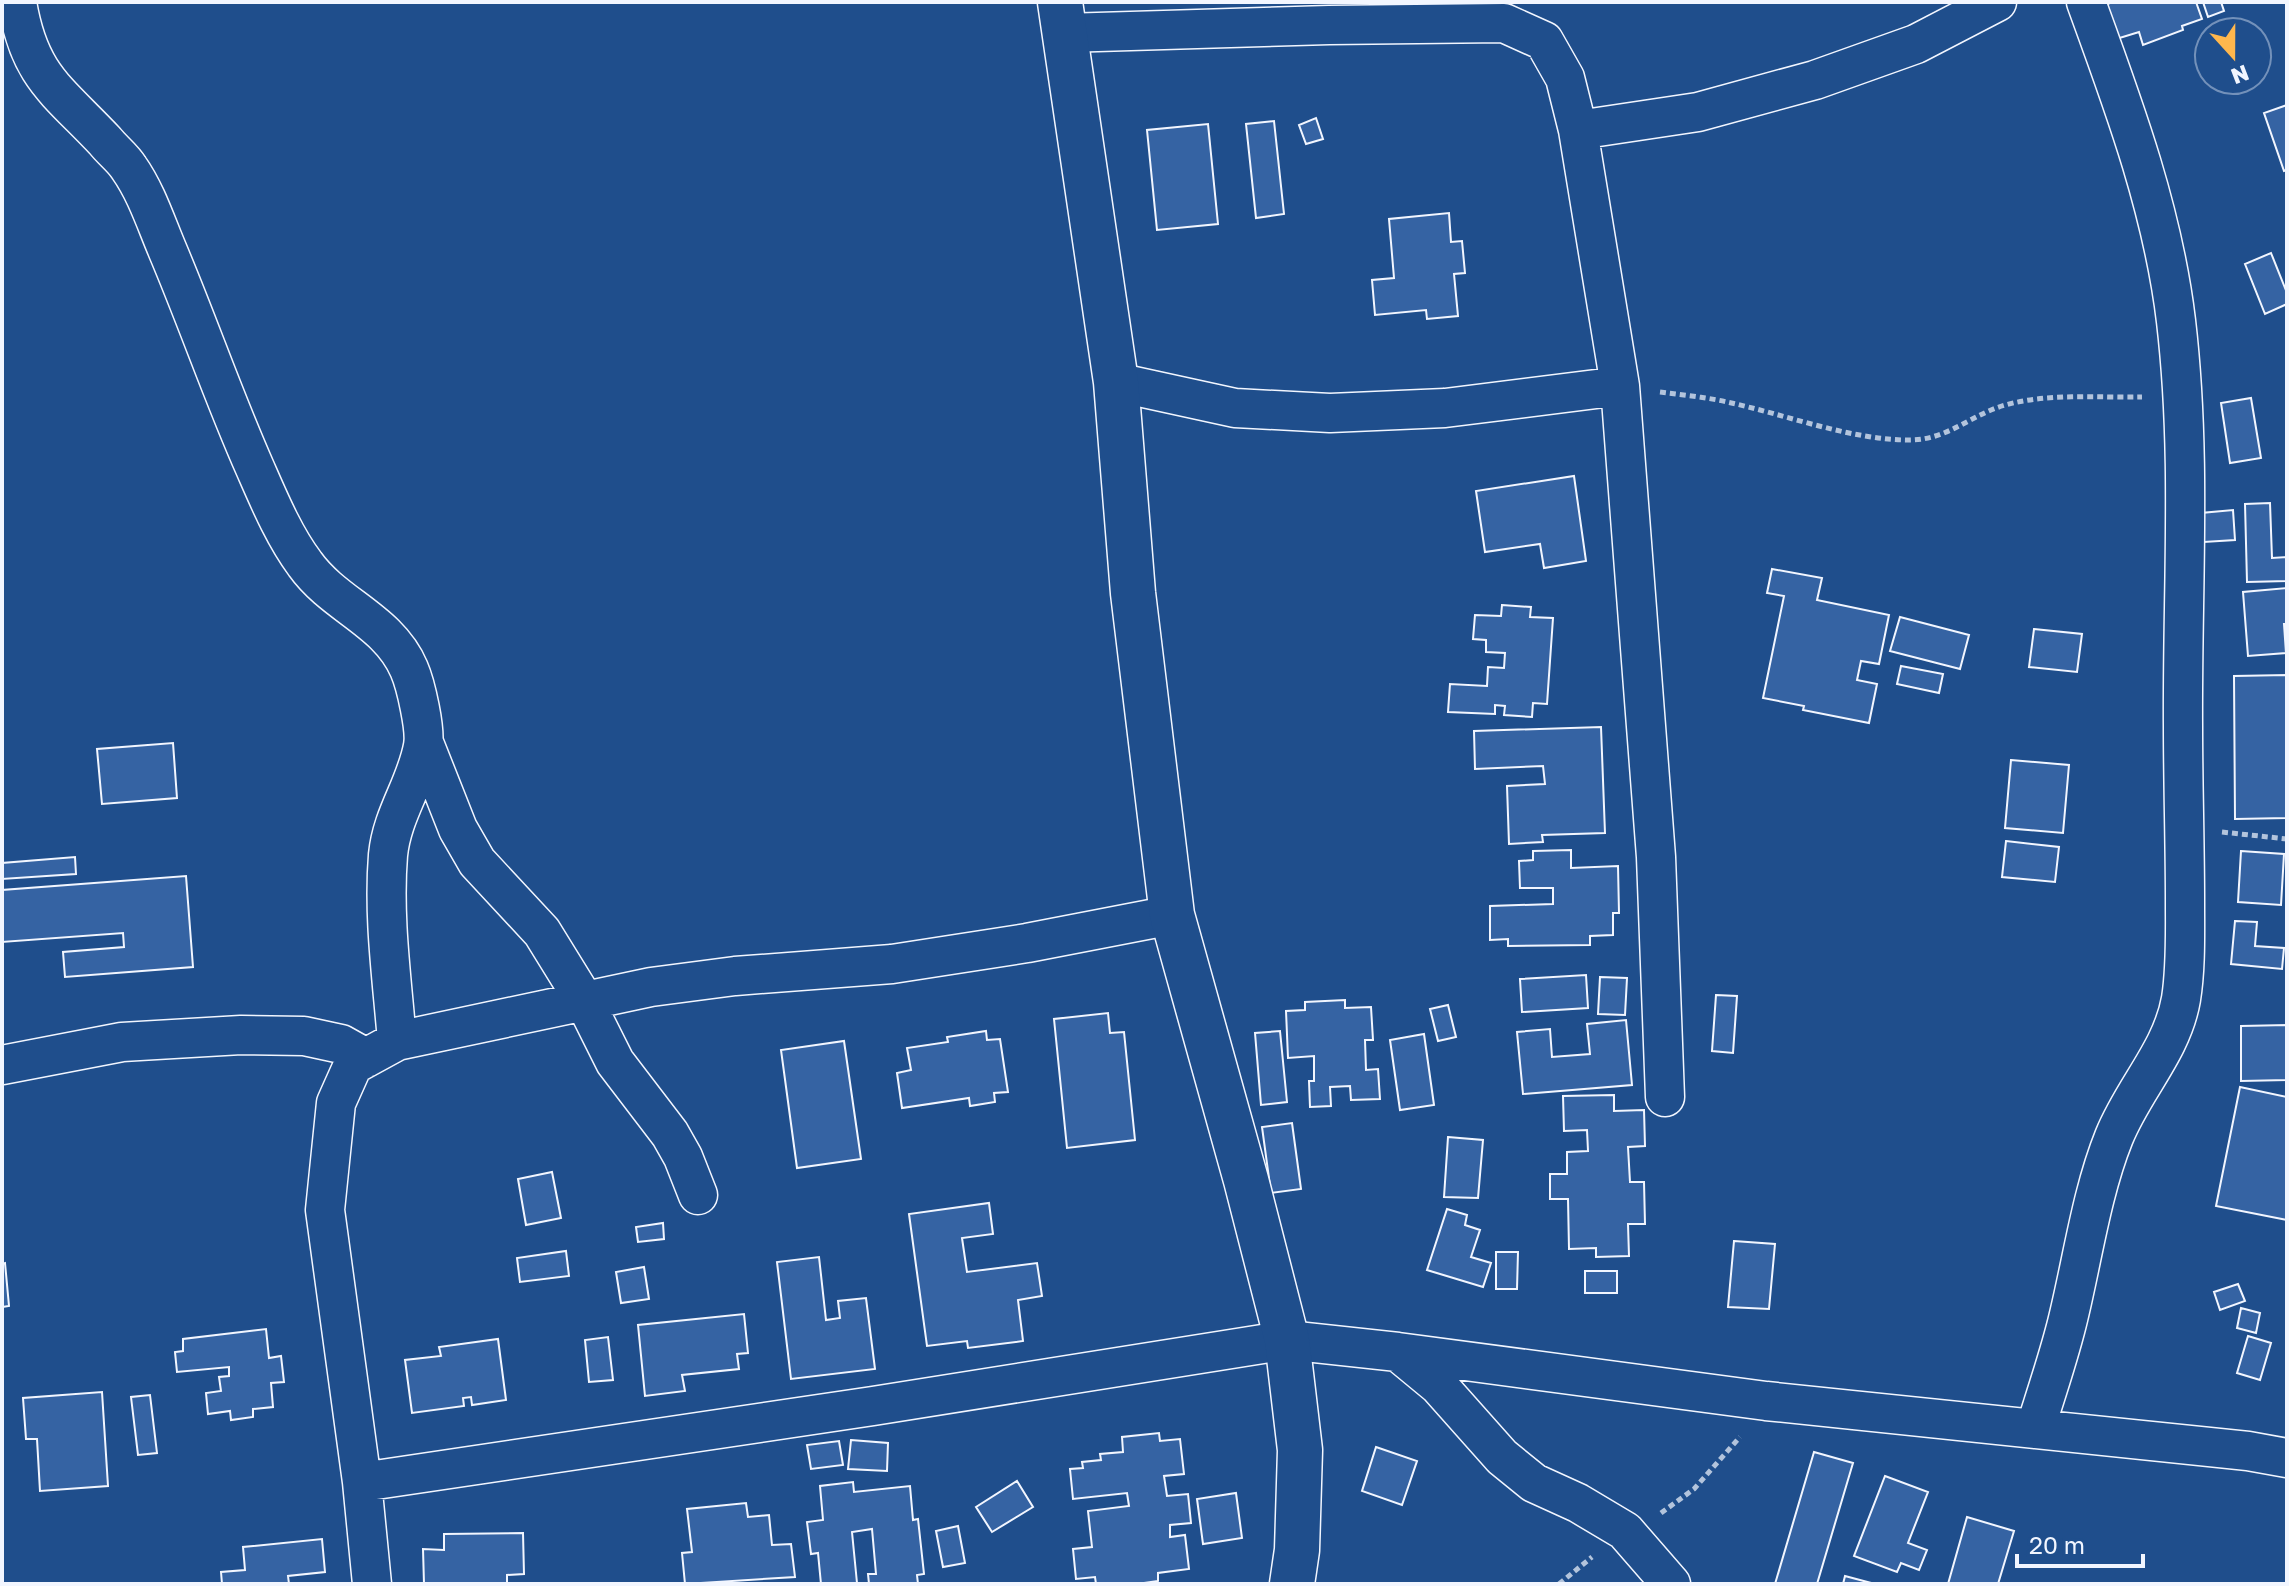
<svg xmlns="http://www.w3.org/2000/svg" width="2289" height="1586" font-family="'Golos Text',sans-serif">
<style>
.building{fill:#3563a3;stroke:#f2f6ff;stroke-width:2}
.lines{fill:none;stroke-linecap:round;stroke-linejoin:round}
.street-casing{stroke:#f2f6ff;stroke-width:41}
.secondary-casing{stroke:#f2f6ff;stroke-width:47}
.path{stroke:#b3c4dc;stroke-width:5;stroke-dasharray:6 4;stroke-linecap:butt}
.street{stroke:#1f4e8c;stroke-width:38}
.secondary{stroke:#1f4e8c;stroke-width:44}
</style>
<rect width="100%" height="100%" fill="#1f4e8c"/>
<!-- building -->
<path class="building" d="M2196 2 2202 19 2182 26 2183 30 2143 45 2139 32 2113 40 2101 7 2112 2Z
M2203 2H2221L2224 11 2208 17Z
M2287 105V170L2284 171 2264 113Z
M1316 118 1323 139 1306 144 1299 125Z
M1274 121 1284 214 1256 218 1246 124Z
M1208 124 1218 224 1157 230 1147 130Z
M1449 213 1451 242 1462 241 1465 273 1454 274 1458 316 1427 319 1426 310 1375 315 1372 280 1394 278 1389 219Z
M2271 253 2287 293V304L2265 314 2245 264Z
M2251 398 2261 458 2230 463 2221 403Z
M1574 476 1586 561 1544 568 1540 544 1485 552 1476 491Z
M2270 503 2272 558 2287 557V581L2247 582 2245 504Z
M2233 510 2235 540 2204 542 2201 513Z
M1772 569 1822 578 1817 600 1889 615 1879 664 1861 661 1857 680 1877 684 1869 723 1803 710 1804 706 1763 698 1784 596 1767 593Z
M2287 588V624H2284L2286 653 2248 656 2243 592Z
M1502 605 1531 607 1530 617 1553 618 1547 704 1533 703 1532 717 1504 715 1505 706 1495 705V714L1448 712 1450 684 1487 686 1488 667 1504 668 1505 653 1486 652V640L1473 639 1475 615 1501 616Z
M1900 617 1969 635 1960 669 1890 651Z
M2034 629 2082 634 2077 672 2029 667Z
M1901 666 1943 674 1939 693 1897 684Z
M2287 675V818L2235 819 2234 676Z
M1601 727 1605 833 1542 835 1543 842 1509 844 1507 786 1545 784 1543 766 1475 769 1474 731Z
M173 743 177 798 102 804 97 749Z
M2011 760 2069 765 2063 833 2005 828Z
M2006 841 2059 847 2055 882 2002 877Z
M1571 850V868L1618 866 1619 913H1613V935L1590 936V945L1508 946V939L1490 940V906L1553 904V888H1520L1519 861 1533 860V851Z
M2241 851 2284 854 2281 905 2238 902Z
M75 857 76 874 2 879V863Z
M186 876 193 967 65 977 63 952 124 947 123 933 2 942V890Z
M2235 921 2257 922 2255 946 2284 948 2282 969 2231 964Z
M1586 975 1588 1008 1522 1012 1520 979Z
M1600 977 1627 978 1625 1015 1598 1014Z
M1716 995 1737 996 1733 1053 1712 1051Z
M1345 1000V1008L1371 1007 1373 1040H1365L1366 1070 1378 1069 1380 1099 1351 1100 1350 1086 1330 1087 1331 1106 1310 1107 1309 1081H1314V1056L1288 1058 1286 1011 1305 1010V1002Z
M1448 1005 1456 1037 1438 1041 1430 1009Z
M1108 1013 1110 1033 1124 1032 1135 1140 1067 1148 1054 1019Z
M1626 1020 1632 1085 1523 1094 1517 1032 1550 1029 1552 1057 1590 1054 1587 1024Z
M2287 1025V1080L2241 1081V1026Z
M986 1031 987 1040 1000 1039 1008 1092 994 1093 995 1102 970 1106 969 1098 902 1108 897 1073 911 1070 907 1048 948 1042 947 1037Z
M1280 1031 1287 1102 1261 1105 1255 1033Z
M1424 1034 1434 1105 1400 1110 1390 1040Z
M844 1041 861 1159 797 1168 781 1050Z
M2240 1087 2287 1097V1220L2216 1206Z
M1614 1095V1111L1644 1110 1645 1146 1628 1147 1630 1182H1644L1645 1224H1628L1629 1256 1596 1257V1248L1569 1249 1568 1199H1550V1174H1567V1152L1588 1151 1587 1130 1564 1131 1563 1096Z
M1292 1123 1301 1189 1271 1193 1262 1127Z
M1448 1137 1483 1140 1478 1198 1444 1197Z
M552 1172 561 1218 526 1225 518 1179Z
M989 1203 993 1234 962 1238 967 1272 1037 1263 1042 1296 1018 1300 1023 1341 968 1348 967 1341 927 1346 909 1214Z
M1447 1209 1467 1215 1465 1225 1480 1230 1471 1257 1491 1263 1483 1287 1427 1270Z
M663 1223 664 1239 638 1242 636 1227Z
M1734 1241 1775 1244 1769 1309 1728 1307Z
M566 1251 569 1276 520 1282 517 1258Z
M1496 1252H1518L1517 1289H1496Z
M819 1257 826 1320 840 1318 838 1301 866 1298 875 1369 791 1379 777 1262Z
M5 1263 9 1306 2 1307V1264Z
M644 1267 649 1299 621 1303 616 1272Z
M1585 1271H1617V1293H1585Z
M2238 1284 2245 1301 2220 1310 2214 1292Z
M2241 1308 2260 1313 2256 1333 2237 1328Z
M744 1314 748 1353 737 1354 739 1369 682 1375 685 1391 645 1396 638 1325Z
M266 1329 269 1358 281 1356 284 1382 271 1383 273 1407 253 1409V1417L231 1420 230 1411 208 1414 206 1393 221 1391 219 1377 229 1376V1367L177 1372 175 1352 183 1351V1339Z
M2248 1336 2271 1343 2260 1380 2237 1373Z
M608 1337 613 1380 589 1382 585 1340Z
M498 1339 506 1400 472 1405 471 1397 463 1398 464 1406 412 1413 405 1360 441 1356 439 1347Z
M102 1392 108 1486 40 1491 37 1439H26L23 1398Z
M150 1395 157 1453 138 1455 131 1397Z
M1159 1433 1160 1441 1180 1439 1184 1474 1164 1476 1167 1496 1188 1494 1191 1523 1170 1525V1537L1185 1535 1189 1569 1158 1573V1581L1137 1584H1096L1095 1577 1076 1579 1073 1549 1092 1547 1088 1511 1129 1506 1127 1493 1073 1499 1070 1469 1083 1468 1082 1462 1101 1460 1100 1454 1123 1452 1122 1437Z
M851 1440 888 1443 887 1471 848 1469Z
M839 1441 843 1465 811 1469 807 1445Z
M1376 1447 1417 1461 1402 1505 1362 1491Z
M1814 1452 1853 1463 1817 1584H1775Z
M1885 1476 1928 1492 1908 1543 1927 1550 1919 1570 1901 1563 1897 1572 1854 1556Z
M1017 1481 1033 1507 992 1532 976 1507Z
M853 1482 854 1492 910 1486 913 1520 918 1519 924 1574 917 1575 918 1584H869L868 1574H876L872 1529 852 1532 857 1583 821 1584 818 1553 811 1554 807 1522 823 1520 820 1486Z
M1236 1493 1242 1538 1203 1544 1197 1499Z
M746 1503 748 1517 769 1515 772 1545 791 1544 795 1577 685 1584 682 1553 692 1552 687 1509Z
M1967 1517 2014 1531 1998 1584H1948Z
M958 1526 965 1563 943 1567 936 1531Z
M523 1533 524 1574 507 1575V1584H424L423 1549 444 1550V1534Z
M322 1539 325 1572 288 1576 289 1584H222L221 1572 245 1570 243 1547Z
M1845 1576 1875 1584H1843Z"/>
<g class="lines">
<defs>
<path id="street" d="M17 2C29 76 57 90 105 141 112 150 123 158 129 168 146 192 156 223 167 249 198 322 223 396 255 468 269 500 284 536 305 564 335 606 388 620 409 669 416 685 426 730 423 746 416 785 392 814 388 855 383 917 392 979 397 1041
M1064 33 1329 25 1504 23 1544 41 1565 78 1578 130 1620 386 1656 857 1665 1097
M1578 130 1698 112 1815 80 1916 44 1997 2
M1116 382 1235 408 1330 413 1445 408 1620 386
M424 743 458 829 477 862 542 932 584 1000 615 1062 670 1134 683 1157 698 1195
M2 1065 122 1042 241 1035 304 1036 341 1044 366 1058
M1398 1352 1438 1385 1502 1457 1534 1483 1578 1503 1625 1531 1671 1584
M2035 1429C2046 1394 2058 1359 2067 1323 2082 1263 2091 1194 2114 1137 2133 1089 2172 1051 2181 999 2186 968 2185 934 2185 903 2185 844 2183 785 2183 726 2182 591 2192 456 2176 321 2163 211 2124 106 2086 2
M362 1482 873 1406 1287 1340 1398 1352 1766 1401 2248 1451 2287 1458
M372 1584 362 1482 325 1210 336 1103 353 1065 397 1041 651 987 735 976 892 964 1027 943 1172 915"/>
<path id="secondary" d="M1060 2 1116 382 1133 593 1172 915 1246 1180 1287 1340 1300 1450 1297 1550 1292 1584"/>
</defs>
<!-- street casing -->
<use href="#street" class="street-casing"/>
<!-- secondary casing -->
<use href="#secondary" class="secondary-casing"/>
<!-- path -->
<path class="path" d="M1660 392C1682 395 1705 397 1727 402 1784 414 1853 441 1912 440 1945 439 1967 419 1996 408 2041 392 2096 398 2142 397
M2222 832 2287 839
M1661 1513 1694 1489 1740 1437
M1559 1584 1592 1557"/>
<!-- street -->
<use href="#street" class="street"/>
<!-- secondary -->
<use href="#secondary" class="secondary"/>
</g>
<!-- border -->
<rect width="2289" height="1586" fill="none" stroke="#f2f6ff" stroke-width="8"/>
<!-- north arrow -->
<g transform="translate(2233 56) rotate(159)"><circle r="38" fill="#1f4e8c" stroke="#7391ba" stroke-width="2"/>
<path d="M0-6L14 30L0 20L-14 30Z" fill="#ffb74d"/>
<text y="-12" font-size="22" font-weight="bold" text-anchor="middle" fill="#f2f6ff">N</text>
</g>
<!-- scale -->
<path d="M2017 1554v12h126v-12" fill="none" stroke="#f2f6ff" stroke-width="4"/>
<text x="2029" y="1554" font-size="24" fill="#f2f6ff" stroke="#1f4e8c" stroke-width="6" paint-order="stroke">20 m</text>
</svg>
